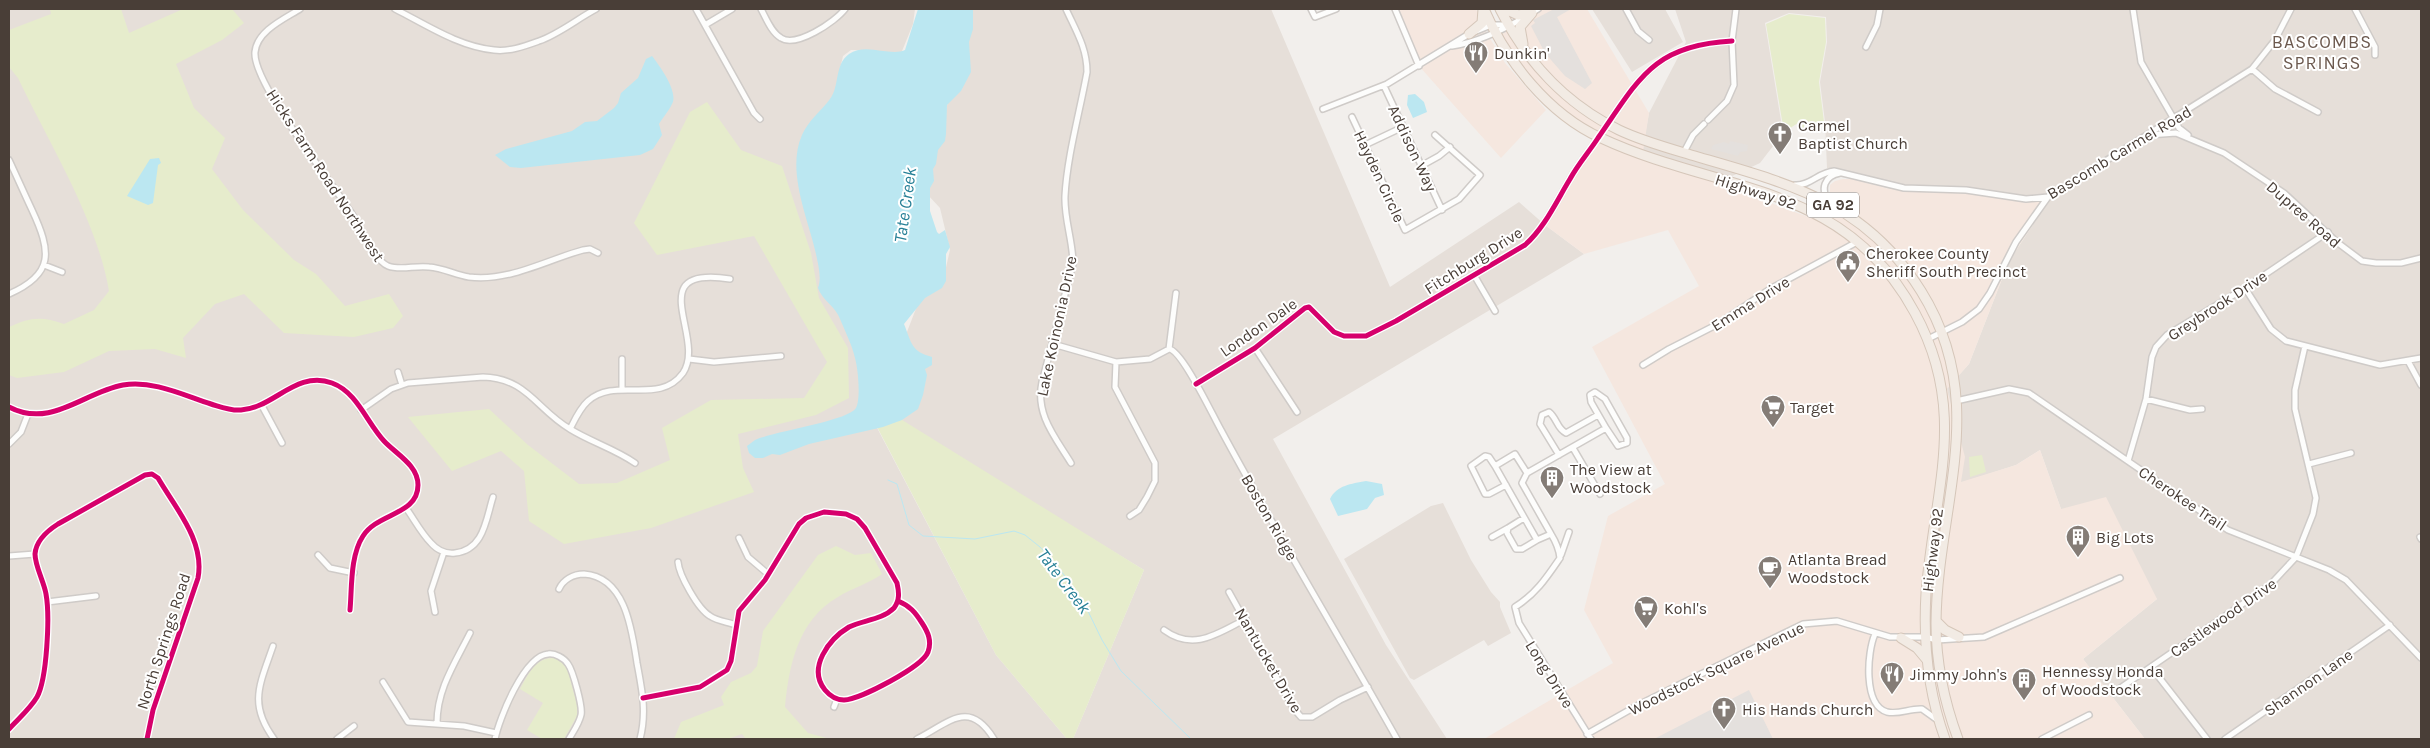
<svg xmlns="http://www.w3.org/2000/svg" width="2430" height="748" font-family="Karla,sans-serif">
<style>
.residential{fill:#e6dfd9}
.commercial{fill:#f5e7df}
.green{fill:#e6eccc}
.parking{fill:#e4e0dd}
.water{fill:#bbe7f1}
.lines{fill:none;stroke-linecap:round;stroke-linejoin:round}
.stream{stroke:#bbe7f1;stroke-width:1}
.minor-casing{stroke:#cfcbc8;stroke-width:8}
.primary-casing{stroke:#d5c6b9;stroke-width:11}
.minor{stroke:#fdfdfc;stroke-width:5}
.primary{stroke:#f2ebe4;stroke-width:9}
.cycleway-casing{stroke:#fff;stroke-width:8}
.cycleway{stroke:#d6006c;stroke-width:5}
.labels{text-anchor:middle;stroke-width:4;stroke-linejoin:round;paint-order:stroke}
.shield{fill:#fff;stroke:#807873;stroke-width:1}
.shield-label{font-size:15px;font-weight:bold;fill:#493e37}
.poi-label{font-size:16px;fill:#493e37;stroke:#fff;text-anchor:start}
.street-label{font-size:16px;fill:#493e37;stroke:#fff}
.neighbourhood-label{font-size:18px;letter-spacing:1px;fill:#6c594e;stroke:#fff}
.water-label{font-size:18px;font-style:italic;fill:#278097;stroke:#fff}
</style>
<rect width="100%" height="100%" fill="#f2efec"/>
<!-- residential -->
<path class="residential" d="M9 9H915L913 24 898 61 858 50H851L843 56 840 69 905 337 924 288 944 276 950 250 940 208 927 194 969 9H1271L1390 287 1519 202 1545 225 1584 254 1273 439 1386 645 1447 739H1073L1144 570 862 399 996 655 1067 739H9Z
M1592 9H1665L1683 42 1632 72Z
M1675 9H2421V739H2145L2083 659 2157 599 2061 509 2040 450 2016 465 1961 483 1947 388 1969 364 2009 261 2050 199 2002 193 1890 189 1852 179 1832 168H1827L1825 122 1820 82 1827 42 1826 17 1789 13 1765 23 1783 133 1760 163 1717 183 1703 174 1642 152 1649 113 1686 42Z
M1443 503 1471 560 1491 592 1500 602V607L1511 633 1488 646 1484 640 1414 680 1410 678 1344 559 1431 506Z"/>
<!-- commercial -->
<path class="commercial" d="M1395 9H1476L1488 35 1505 63 1546 110 1501 158 1419 66Z
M1541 9H1587L1649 113 1643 152 1703 174 1717 183 1819 221 1833 200 1830 193V185L1835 181 1843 179H1852L1890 189 2002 193 2050 199 2009 261 1969 364 1947 389 1965 457 1961 482 2016 465 2040 450 2061 509 2106 497 2157 599 2083 659 2145 739H1484L1613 663 1584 610 1608 516 1665 484 1592 347 1699 286 1668 230 1584 254 1545 225 1599 139 1535 92 1494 38Z"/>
<!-- green -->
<path class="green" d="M50 9H121L129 33 183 9H232L244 23 222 40 176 64 194 108 225 138 212 169 243 210 294 260 316 274 345 306 389 294 403 316 393 328 354 337 284 333 244 294 215 304 183 338 186 358 155 349 109 351 64 372 17 378 9 375V327C30 317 42 316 64 324L94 310 109 291C97 220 49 143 18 78L9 67V30L51 14Z
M1789 14 1825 18 1826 42 1819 82 1824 122 1811 131 1810 129 1804 132 1798 123 1784 132 1766 24Z
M707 102 741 150 782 166 811 253 819 298 848 348 849 398 816 415 738 434 743 468 754 492 651 528 564 544 529 521 524 471 501 451 452 471 408 417 489 409 528 445 579 484 617 483 670 460 662 428 711 400 804 398 827 362 754 236 657 255 634 223 690 112Z
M865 397 1144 570 1073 739H1067L996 655 862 398Z
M1982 455 1986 472 1970 477 1969 457Z
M836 546 855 555 871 553 882 574C868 584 852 588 838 597 798 620 789 665 785 707L808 733 830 739H746L742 734 728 739H674L681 722 724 705 721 697 731 682 751 673 757 666 763 631 818 555Z
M554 658 563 662 567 667 577 705V716L564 739H542L527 730 543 703 520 689C528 675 535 657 554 658Z"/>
<!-- parking -->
<path class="parking" d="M1554 9H1571L1557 17 1592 83 1585 89 1565 76 1545 53 1531 26 1535 23 1533 20Z
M1730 141 1748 145 1747 151 1740 152 1738 156 1711 149 1713 145 1724 142 1729 144Z
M1749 690 1773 739H1654Z"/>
<!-- water -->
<path class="water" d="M918 9H973V29L969 42 971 72 961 91 947 105 946 134 945 141 938 150 936 164 933 169 934 181 930 188V211L937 232 939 234 945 230 950 247 946 254V281L942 288 925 298 904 324C912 344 911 351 932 357V365L925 369 927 375 923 395 918 409 902 420 883 427 809 444 780 455 772 454 763 458H755L749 453 747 446 755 440C775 431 848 421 856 408 861 399 858 368 855 358 852 345 845 331 840 319 836 307 822 300 818 288 822 278 818 264 816 254 808 218 786 171 802 135 808 121 821 111 830 99 840 86 834 65 849 54 866 42 890 57 905 50Z
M652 56C659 65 679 92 672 104 669 111 663 117 659 124L662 135 653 149 640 155 521 168 510 167 495 155 506 149 572 131 585 122 597 121 614 108 618 103 621 93 638 78 646 59Z
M1415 94 1424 102 1427 112 1413 118 1407 105 1408 95Z
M159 158 161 163 158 165 153 203 148 205 127 196 150 159Z
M1366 481 1382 484 1384 495 1375 498 1367 509 1338 516 1330 499C1337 485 1351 484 1366 481Z"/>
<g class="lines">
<!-- stream -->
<path class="stream" d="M888 480 897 484 909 525 923 536 975 539 1014 531 1025 535 1040 547 1057 565 1085 605 1102 640 1121 671 1191 739"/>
<defs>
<path id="minor" d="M300 9C284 19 257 31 255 52 252 83 335 186 354 217 361 229 375 261 388 266 401 271 415 265 429 267 443 268 456 275 469 277 509 282 546 260 583 250L590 249 598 253
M395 9C425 24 459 47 494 50 509 52 525 46 539 41 559 34 577 19 596 9
M696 9 754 113 760 119
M761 9C766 18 771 32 781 38 796 48 835 22 845 9
M1066 9C1076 31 1087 48 1087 72 1080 111 1067 157 1065 196 1064 219 1073 241 1073 264L1042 382C1035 414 1055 437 1071 463
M1311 9 1315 17 1336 9
M1395 9 1419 66
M1626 9 1638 31 1649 40
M2133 9 2141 62 2179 128 2188 135
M2355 9 2375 47V55
M705 25 732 9
M1452 46C1482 42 1513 25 1538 9
M1866 47 1877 25 1880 9
M2252 69 2275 89 2318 112
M1384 86 1442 210
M1323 109 1387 84 1469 34 1491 25H1508
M1352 117 1405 230 1459 199 1480 175 1435 135
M1708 120 1727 101 1734 85 1732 41 1736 9
M2149 135 2176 133 2224 153 2284 193 2338 243 2362 261 2376 263H2401L2421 258
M1365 145 1403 127
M1684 152 1693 135 1704 124
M9 160C17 177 24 193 32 210 51 251 55 274 9 294
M1421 166 1439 156 1450 147
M1795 185C1810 186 1819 172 1834 171L1904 188 1966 190 2026 199 2048 197 2252 69 2275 40 2291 9
M1829 202C1820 189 1824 176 1840 173
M44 265 62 272
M1474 275 1495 311
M2245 288 2271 329 2286 341 2380 365 2421 358
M1928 339 1962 322 1979 309 1990 293 2016 242 2048 197
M1053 344 1116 362 1150 359 1169 349
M1255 348 1297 412
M1169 349C1182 350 1213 416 1221 430 1277 534 1339 636 1397 739
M1169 349 1176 293
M622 359V389
M689 359 714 362 781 356
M2408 361 2421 385
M1116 362 1115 387 1155 463V481L1147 497 1139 510 1130 516
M1643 365 1669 349 1718 324 1770 289 1857 242
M398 372 402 385
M1196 384 1255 348 1305 308 1309 307 1334 332 1344 336H1366L1396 321 1525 245C1545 227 1556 202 1570 179 1578 164 1589 152 1598 138 1639 79 1653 45 1732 41
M2146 399 2190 410 2202 409
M1956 401 2009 389 2029 393 2228 530 2329 570 2346 580 2421 658
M261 404 282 443
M9 407C51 429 84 392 123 385 153 380 183 395 211 404 221 407 231 411 241 410 274 408 296 370 332 383 357 392 367 423 384 441 396 454 418 465 418 485 418 515 377 513 363 536 350 556 352 588 350 610
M361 410 391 389 408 383 483 377C527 378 537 410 570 429 591 442 615 449 635 463
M570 429C575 419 580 408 588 401 616 376 659 406 683 373 707 338 640 265 730 279
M9 444 21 432 28 414
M1573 448 1600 494
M1559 455 1540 424 1542 415 1549 412C1557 418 1557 429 1566 433L1598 415
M2128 461 2146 399 2152 357 2156 347 2167 335 2245 288 2328 232
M2309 464 2351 453
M1495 466 1489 457 1485 456 1471 466 1485 494H1489L1506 485
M1527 473 1606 428 1591 402 1590 395 1595 392 1605 399 1627 438V443L1618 446 1606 428
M406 508C414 519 421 533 431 543 437 550 446 554 455 553 484 550 486 519 493 497
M1524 518 1508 528 1507 533 1516 549H1522L1537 540
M1551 534 1537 540 1495 466 1515 454 1527 473 1522 483 1551 534C1556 542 1559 549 1560 558 1547 577 1536 594 1515 607L1519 623 1591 739
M1492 537 1508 528
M2420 537 2421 539
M739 538 748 557 768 574
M318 555 330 568 354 573
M1561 555 1569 532
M9 556 35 554
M678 562C679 575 698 609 710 616 717 621 728 622 736 625
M559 589C563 580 573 574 584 574 626 577 632 631 637 663 642 690 647 712 640 739
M1229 592 1294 709 1301 717H1312L1340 700 1368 687
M47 602 96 596
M435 612 431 591 444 552
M1164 630C1194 652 1218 633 1246 619
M1875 634C1867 652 1863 705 1887 712 1899 715 1910 708 1922 709L1936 719
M273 646C260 684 248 704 274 739
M2151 667 2207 739
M383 682 408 722 464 726 496 733
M2113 693 2270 585 2296 557 2313 514 2316 498 2295 409V390L2305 346
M643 698 700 687 727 670 731 661 739 611 765 580 799 524 806 518 824 512 846 514 857 519 865 528 897 583C899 592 900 600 894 608 882 620 863 620 849 627 829 639 807 668 825 690 830 696 837 700 844 700 861 699 922 667 928 652 932 641 928 632 922 623 915 612 910 606 898 601
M834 707 837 699
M437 723C437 689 455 663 470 633
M9 729C18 719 30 709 37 697 47 679 50 616 46 594 44 582 35 566 35 554 36 540 47 531 58 524L145 475 152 474 158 478C176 509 205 541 198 578L153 710 147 739
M1587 734 1640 704 1803 624 1837 621 1890 637H1925L1937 640 1984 637 2120 578
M337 739 354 726
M495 739C499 719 524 656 548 654 555 653 564 658 568 664 573 671 583 707 581 715 579 724 573 732 569 739
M917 739C950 722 969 699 994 739
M2042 739 2089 715
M2225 739 2390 625"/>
<path id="primary" d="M1484 9C1506 60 1548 114 1601 138 1719 193 1844 181 1915 313 1969 412 1934 490 1926 593 1923 643 1928 692 1945 739
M1500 9C1526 61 1566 104 1619 130 1644 142 1672 149 1698 157 1791 184 1866 203 1921 291 1991 403 1937 505 1936 623 1936 664 1944 701 1958 739
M1505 9 1518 15 1531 13
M1469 34 1482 23 1483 9
M1523 44 1520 27 1532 13
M1936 621 1945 630 1959 637
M1901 638 1917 648 1927 660"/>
</defs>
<!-- minor casing -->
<use href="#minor" class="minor-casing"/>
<!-- primary casing -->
<use href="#primary" class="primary-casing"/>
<!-- minor -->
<use href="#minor" class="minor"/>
<!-- primary -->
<use href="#primary" class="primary"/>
<defs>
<path id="cycleway" d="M1196 384 1255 348 1305 308 1309 307 1334 332 1344 336H1366L1396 321 1525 245C1545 227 1556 202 1570 179 1578 164 1589 152 1598 138 1639 79 1653 45 1732 41
M9 407C51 429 84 392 123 385 153 380 183 395 211 404 221 407 231 411 241 410 274 408 296 370 332 383 357 392 367 423 384 441 396 454 418 465 418 485 418 515 377 513 363 536 350 556 352 588 350 610
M643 698 700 687 727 670 731 661 739 611 765 580 799 524 806 518 824 512 846 514 857 519 865 528 897 583C899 592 900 600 894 608 882 620 863 620 849 627 829 639 807 668 825 690 830 696 837 700 844 700 861 699 922 667 928 652 932 641 928 632 922 623 915 612 910 606 898 601
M9 729C18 719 30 709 37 697 47 679 50 616 46 594 44 582 35 566 35 554 36 540 47 531 58 524L145 475 152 474 158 478C176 509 205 541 198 578L153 710 147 739"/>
</defs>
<!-- cycleway casing -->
<use href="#cycleway" class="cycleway-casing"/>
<!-- cycleway -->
<use href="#cycleway" class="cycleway"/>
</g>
<!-- icons -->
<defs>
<symbol id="restaurant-pin" viewBox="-11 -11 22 30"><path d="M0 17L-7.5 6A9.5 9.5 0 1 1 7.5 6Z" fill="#847c76" stroke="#fff"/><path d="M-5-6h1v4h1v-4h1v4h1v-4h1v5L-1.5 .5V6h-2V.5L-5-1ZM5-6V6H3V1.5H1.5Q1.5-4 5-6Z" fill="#fff"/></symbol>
<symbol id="church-pin" viewBox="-11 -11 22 30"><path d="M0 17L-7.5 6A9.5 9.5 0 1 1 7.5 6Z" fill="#847c76" stroke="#fff"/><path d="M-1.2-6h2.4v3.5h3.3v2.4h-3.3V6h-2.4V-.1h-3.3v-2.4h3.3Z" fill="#fff"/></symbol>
<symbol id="civic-pin" viewBox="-11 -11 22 30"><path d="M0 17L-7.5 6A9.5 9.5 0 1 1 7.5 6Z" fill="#847c76" stroke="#fff"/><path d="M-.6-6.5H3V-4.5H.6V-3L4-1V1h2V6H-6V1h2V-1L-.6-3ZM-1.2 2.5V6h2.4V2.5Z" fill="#fff"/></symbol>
<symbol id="supermarket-pin" viewBox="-11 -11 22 30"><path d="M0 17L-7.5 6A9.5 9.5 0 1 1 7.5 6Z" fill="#847c76" stroke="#fff"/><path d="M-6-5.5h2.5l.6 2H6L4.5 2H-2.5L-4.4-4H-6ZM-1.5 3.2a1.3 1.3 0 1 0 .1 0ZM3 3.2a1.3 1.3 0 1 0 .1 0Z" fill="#fff"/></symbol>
<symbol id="building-pin" viewBox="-11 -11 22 30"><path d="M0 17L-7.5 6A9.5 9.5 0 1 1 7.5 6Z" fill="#847c76" stroke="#fff"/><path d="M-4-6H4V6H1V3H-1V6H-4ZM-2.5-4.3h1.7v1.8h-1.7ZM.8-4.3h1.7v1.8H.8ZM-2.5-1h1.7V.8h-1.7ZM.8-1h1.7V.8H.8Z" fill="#fff"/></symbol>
<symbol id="cafe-pin" viewBox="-11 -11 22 30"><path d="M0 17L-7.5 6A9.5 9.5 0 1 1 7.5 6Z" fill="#847c76" stroke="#fff"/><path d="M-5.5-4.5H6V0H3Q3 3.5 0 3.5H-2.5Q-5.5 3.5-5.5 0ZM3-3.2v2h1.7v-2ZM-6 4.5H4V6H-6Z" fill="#fff"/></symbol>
</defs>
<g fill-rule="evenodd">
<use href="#restaurant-pin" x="1462" y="39" width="28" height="38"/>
<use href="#church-pin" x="1766" y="120" width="28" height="38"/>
<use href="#civic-pin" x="1834" y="248" width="28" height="38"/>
<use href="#supermarket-pin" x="1759" y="393" width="28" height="38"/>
<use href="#building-pin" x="1538" y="464" width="28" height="38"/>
<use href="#building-pin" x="2064" y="523" width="28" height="38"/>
<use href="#cafe-pin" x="1756" y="554" width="28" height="38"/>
<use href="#supermarket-pin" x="1632" y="594" width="28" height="38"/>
<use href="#restaurant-pin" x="1878" y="660" width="28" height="38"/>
<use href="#building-pin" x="2010" y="666" width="28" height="38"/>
<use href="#church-pin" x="1710" y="695" width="28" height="38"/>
</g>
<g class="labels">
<!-- shield labels -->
<rect class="shield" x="1807" y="192.5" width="52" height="25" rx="4"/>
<g class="shield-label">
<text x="1833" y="210">GA 92</text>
</g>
<!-- poi labels -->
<g class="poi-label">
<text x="1494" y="59">Dunkin'</text>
<text x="1798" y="131">Carmel<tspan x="1798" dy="18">Baptist Church</tspan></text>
<text x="1866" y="259">Cherokee County<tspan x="1866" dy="18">Sheriff South Precinct</tspan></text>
<text x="1790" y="413">Target</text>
<text x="1570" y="475">The View at<tspan x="1570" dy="18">Woodstock</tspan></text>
<text x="2096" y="543">Big Lots</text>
<text x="1788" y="565">Atlanta Bread<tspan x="1788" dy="18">Woodstock</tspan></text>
<text x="1664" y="614">Kohl's</text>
<text x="2042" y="677">Hennessy Honda<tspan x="2042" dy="18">of Woodstock</tspan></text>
<text x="1910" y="680">Jimmy John's</text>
<text x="1742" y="715">His Hands Church</text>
</g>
<!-- street labels -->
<g class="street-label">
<text transform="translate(1413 148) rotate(65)" y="6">Addison Way</text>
<text transform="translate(2119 152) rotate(-31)" y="6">Bascomb Carmel Road</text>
<text transform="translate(326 175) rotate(57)" y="6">Hicks Farm Road Northwest</text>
<text transform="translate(1380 176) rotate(65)" y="6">Hayden Circle</text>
<text transform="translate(1756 191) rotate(18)" y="6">Highway 92</text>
<text transform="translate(2304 214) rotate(41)" y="6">Dupree Road</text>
<text transform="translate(1473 260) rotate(-32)" y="6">Fitchburg Drive</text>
<text transform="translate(1750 303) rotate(-32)" y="6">Emma Drive</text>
<text transform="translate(2217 305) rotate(-33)" y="6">Greybrook Drive</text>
<text transform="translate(1056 326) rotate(-78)" y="6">Lake Koinonia Drive</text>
<text transform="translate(1258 327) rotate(-35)" y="6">London Dale</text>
<text transform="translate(2183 498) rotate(34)" y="6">Cherokee Trail</text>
<text transform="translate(1270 517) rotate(60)" y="6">Boston Ridge</text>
<text transform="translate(1932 550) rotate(-83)" y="6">Highway 92</text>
<text transform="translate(2223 617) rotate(-35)" y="6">Castlewood Drive</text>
<text transform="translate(163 641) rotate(-72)" y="6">North Springs Road</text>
<text transform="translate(1269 660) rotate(60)" y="6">Nantucket Drive</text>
<text transform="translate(1716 668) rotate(-26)" y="6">Woodstock Square Avenue</text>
<text transform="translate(1550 674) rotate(58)" y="6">Long Drive</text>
<text transform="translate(2308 682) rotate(-35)" y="6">Shannon Lane</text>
</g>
<!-- neighbourhood labels -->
<g class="neighbourhood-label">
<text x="2322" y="48">BASCOMBS<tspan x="2322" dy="21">SPRINGS</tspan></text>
</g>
<!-- water labels -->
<g class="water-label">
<text transform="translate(905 205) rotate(-82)" y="6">Tate Creek</text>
<text transform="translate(1064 581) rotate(53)" y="6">Tate Creek</text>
</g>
</g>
<!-- border -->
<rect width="2430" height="748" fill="none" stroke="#493e37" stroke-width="20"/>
</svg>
